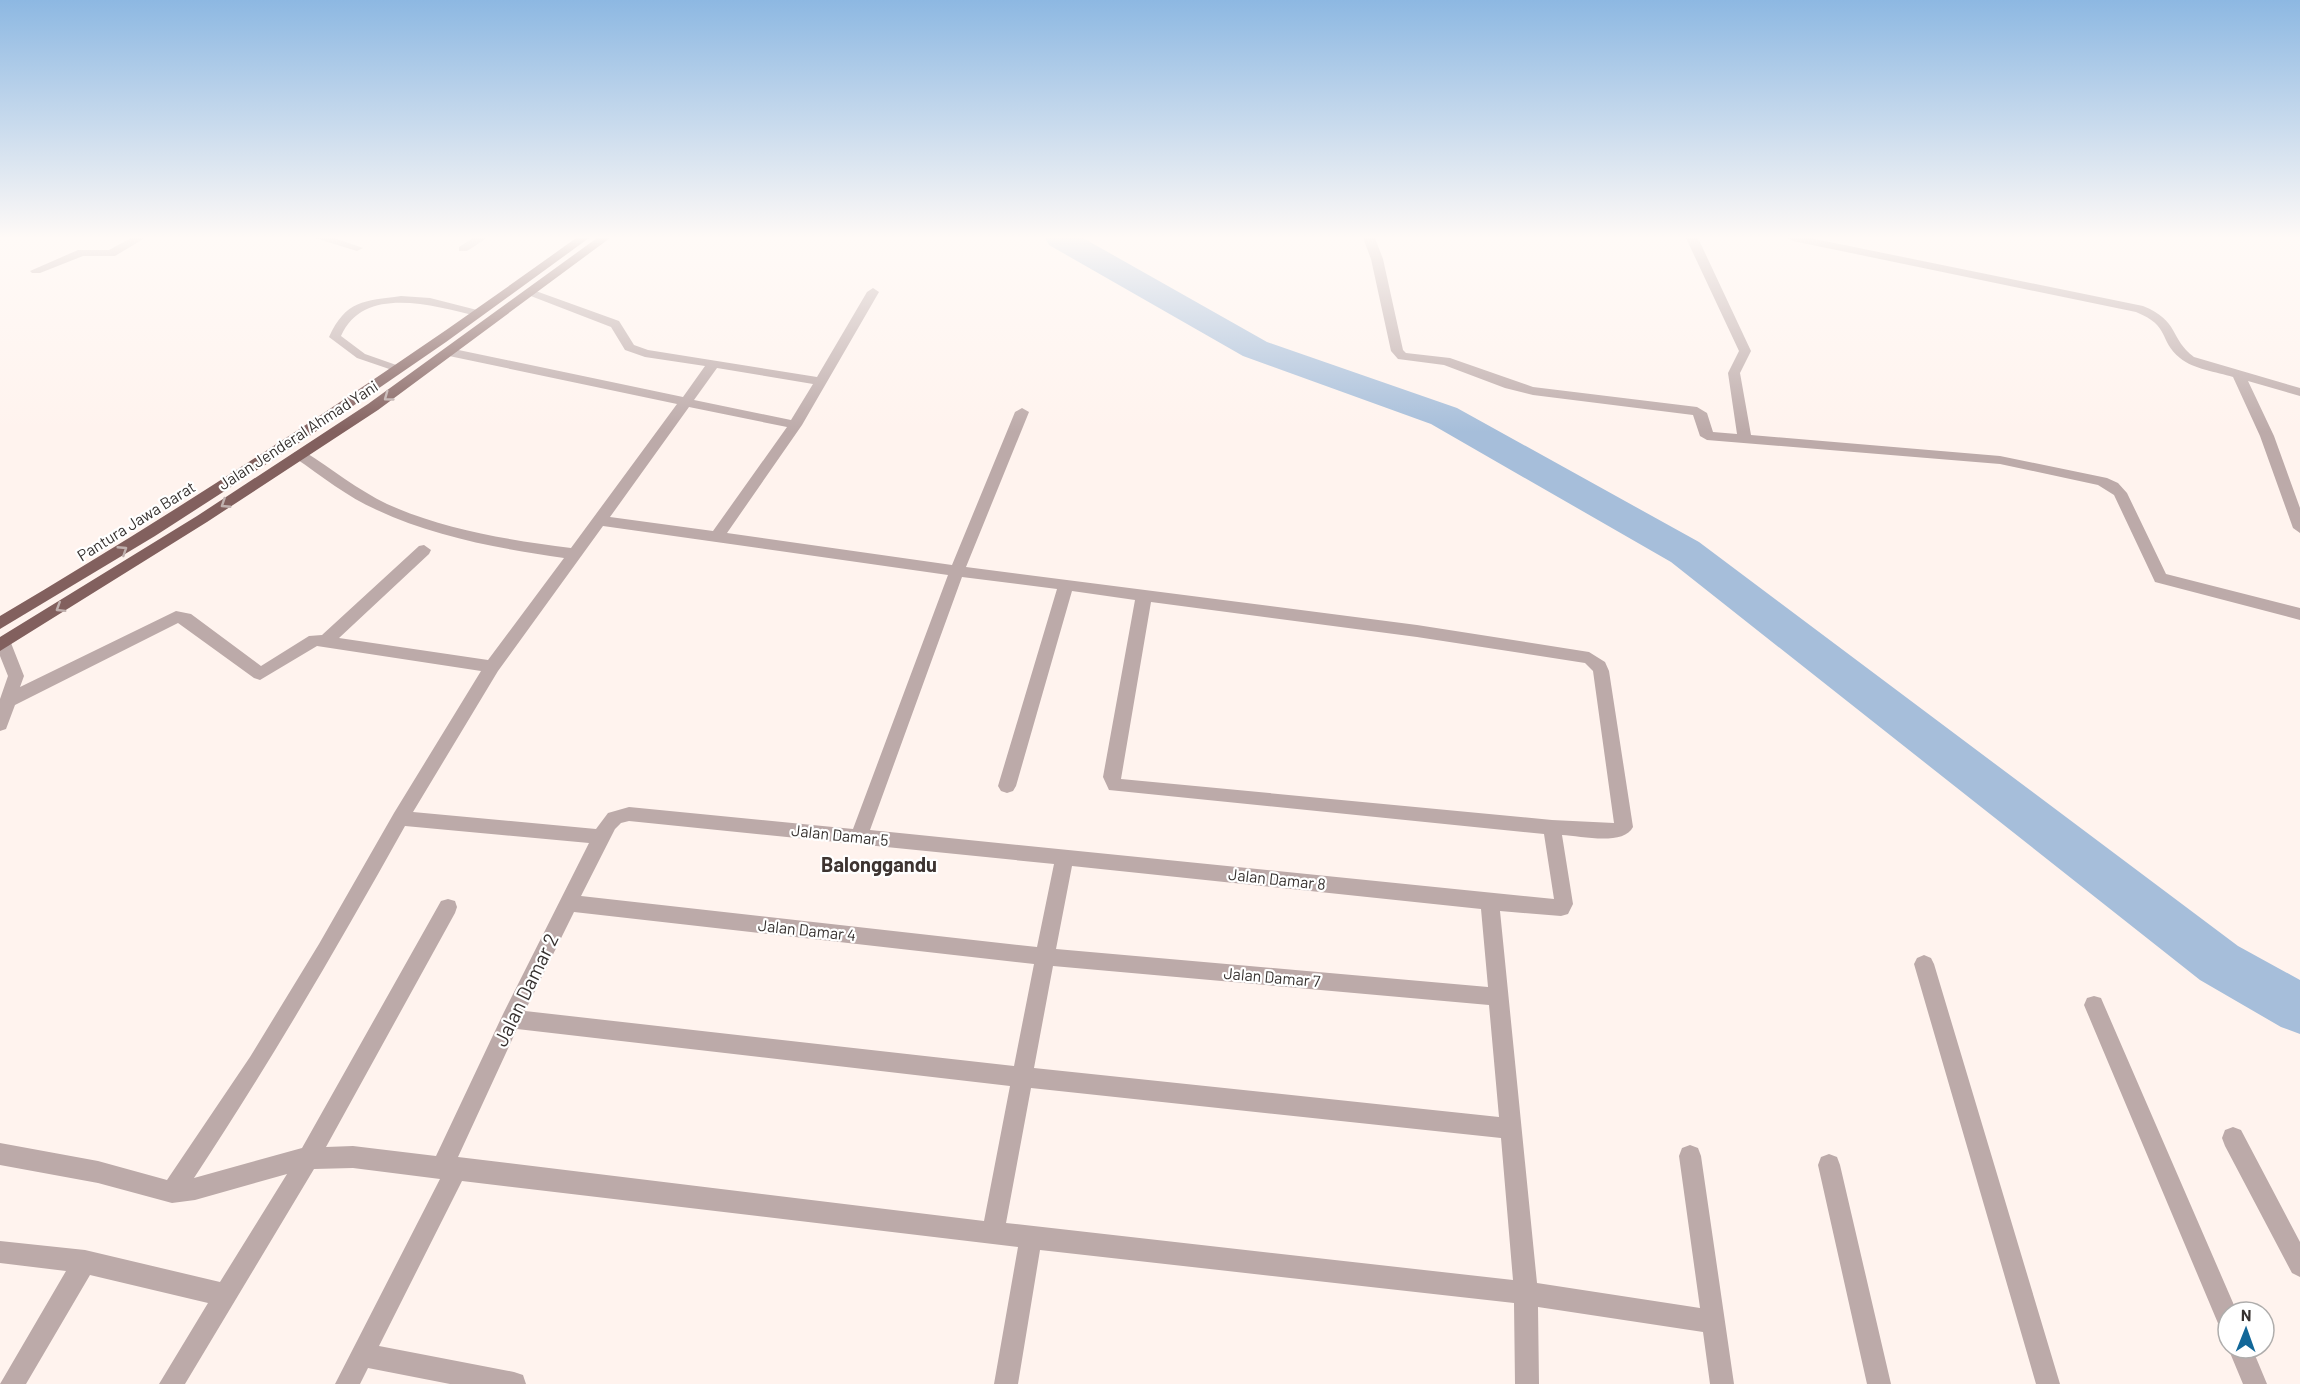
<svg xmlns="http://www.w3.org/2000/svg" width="2300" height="1384" font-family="Barlow,sans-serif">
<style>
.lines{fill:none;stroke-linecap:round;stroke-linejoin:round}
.river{fill:#a6beda;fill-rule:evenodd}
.service{fill:#bcaaa9;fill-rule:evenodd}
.minor{fill:#bcaaa9;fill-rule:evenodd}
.trunk{fill:#82605e;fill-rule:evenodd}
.oneway{stroke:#c0b0ae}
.labels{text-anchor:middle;stroke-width:4.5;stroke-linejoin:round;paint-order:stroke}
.street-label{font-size:16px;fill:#36312f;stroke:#fff}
.quarter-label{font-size:20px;font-weight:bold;fill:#3d3431;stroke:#fff}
.near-street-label{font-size:20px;fill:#36312f;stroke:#fff}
</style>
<rect width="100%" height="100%" fill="#fff3ee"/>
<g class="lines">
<!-- river -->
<path class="river" d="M1045 238H1083L1267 342 1457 408 1699 542 2238 946 2300 980V1034L2281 1027 2200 980 1671 562 1431 424 1243 356 1049 245Z"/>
<!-- service -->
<path class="service" d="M401 296 430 298 481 311 483 313 477 316C434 306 364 284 341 336L365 354 402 367 404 369 398 372 357 358 329 337C346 300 364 301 401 296Z"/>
<!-- minor -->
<path class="minor" d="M131 238H145L115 256H83L40 273H32L30 271 78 250H109Z
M315 238H334L363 248 357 251Z
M473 238H487L467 251H459V247Z
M1363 238H1375L1383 259 1403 350 1406 353 1450 358 1533 387 1697 407 1707 413 1713 432 1737 434 1728 373 1739 351 1686 238H1698L1751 351 1740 373 1751 435 2000 456 2107 478 2118 483 2127 493 2166 574 2300 608V620L2155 582 2114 495 2098 485 2000 464 1707 440 1700 436 1693 415 1533 395 1505 388 1444 365 1398 359 1391 351 1371 259Z
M1787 238H1810L2143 306C2180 321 2169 338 2194 357L2300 388V396L2248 381 2274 436 2300 508V533L2293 528 2260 436 2233 377C2217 372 2193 369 2180 358 2158 340 2171 326 2136 312L1793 241Z
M873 288 879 292 802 425 727 533 952 565 1015 412 1022 408 1029 412 966 567 1417 625 1589 652 1605 662 1609 671 1633 827C1624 846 1581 836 1562 835L1573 904 1568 914 1561 916 1500 911 1537 1283 1700 1308 1679 1156 1682 1148 1690 1145 1698 1148 1701 1156 1734 1384H1710L1703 1332 1538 1307 1539 1384H1515L1514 1303 1040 1250 1018 1384H994L1018 1247 462 1181 379 1346 514 1372 523 1375 526 1384H450L368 1368 360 1384H335L440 1179 353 1168 314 1169 185 1384H159L208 1303 90 1275 26 1384H0L66 1271 0 1263V1241L85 1250 220 1282 287 1174 195 1200 172 1203 98 1183 0 1165V1143L98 1161 167 1180 250 1057 319 944 394 813 481 671 317 646 260 680 254 678 178 623 15 705 6 729 0 731V699L8 676 0 656V638L9 639 11 643 24 676 20 687 176 611 191 614 261 666 309 636 322 635 419 546 424 545 431 550 429 554 339 638 488 660 564 558C501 549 435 537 377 510 347 497 322 476 295 458L293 455 295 452H305C332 469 358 490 387 504 445 530 509 540 571 548L677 404 449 356 445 355 443 352 445 349 449 348 683 397 705 366 645 357 625 350 611 327 523 293 529 289 533 290 619 321 634 345 648 350 817 377 867 292ZM717 368 813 384 791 420 694 400ZM689 407 787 427 713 531 610 517ZM603 526 948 575 853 829 629 807 608 813 596 829 413 812 498 671ZM962 577 1057 589 998 786 1001 791 1007 793 1013 791 1016 786 1072 591 1135 600 1103 777 1109 790 1544 834 1554 899 870 830ZM1151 602 1417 637 1585 663 1593 671 1614 823 1552 820 1121 779ZM629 821 1054 864 1037 947 581 896 615 829 621 823ZM405 826 589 843 504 1012 436 1156 353 1146 326 1147 455 913 457 907 455 901 448 899 441 901 302 1148 194 1178C270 1063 338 946 405 826ZM1072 866 1481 909 1488 987 1056 949ZM574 912 1034 964 1014 1066 525 1011ZM1053 966 1489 1005 1499 1117 1034 1068ZM517 1029 1010 1086 984 1221 458 1157ZM1031 1088 1501 1138 1513 1280 1006 1223Z
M1924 955 1931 958 1934 964 2060 1384H2036L1914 964 1917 958Z
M2094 996 2101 998 2104 1005 2237 1312H2228V1332L2220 1328 2084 1005 2087 998Z
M2233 1127 2241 1130 2300 1242V1277L2292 1273 2225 1146 2222 1138 2225 1130Z
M1829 1154 1837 1157 1840 1165 1891 1384H1867L1818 1165 1821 1157Z
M2228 1348H2252L2267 1384H2243Z"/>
<!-- trunk -->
<path class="trunk" d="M576 238H589L446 342 302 441 155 536 0 629V616C198 499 389 373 576 238Z
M597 238H610L378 410 207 522 0 651V637L197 516 368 404Z"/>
</g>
<!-- one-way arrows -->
<defs><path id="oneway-chevron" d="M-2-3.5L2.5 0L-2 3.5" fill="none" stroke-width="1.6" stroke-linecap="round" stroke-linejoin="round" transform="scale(1.5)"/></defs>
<g class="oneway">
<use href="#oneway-chevron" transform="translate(388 397) rotate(144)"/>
<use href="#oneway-chevron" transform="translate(225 504) rotate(147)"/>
<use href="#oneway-chevron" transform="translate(123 550) rotate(-33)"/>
<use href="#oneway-chevron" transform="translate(60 608) rotate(148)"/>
</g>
<!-- sky -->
<linearGradient id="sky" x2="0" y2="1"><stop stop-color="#8db8e2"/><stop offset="0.55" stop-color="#fffaf7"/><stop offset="1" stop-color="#fffaf7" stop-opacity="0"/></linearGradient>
<rect width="2300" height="432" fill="url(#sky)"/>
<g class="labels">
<!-- street labels -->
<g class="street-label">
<text transform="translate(298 435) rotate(-33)" y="6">Jalan Jenderal Ahmad Yani</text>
<text transform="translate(136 521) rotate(-32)" y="6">Pantura Jawa Barat</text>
<text transform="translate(840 835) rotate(6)" y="6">Jalan Damar 5</text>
<text transform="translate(1277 879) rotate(6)" y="6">Jalan Damar 8</text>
<text transform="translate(807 930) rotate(6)" y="6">Jalan Damar 4</text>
<text transform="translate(1272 977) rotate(5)" y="6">Jalan Damar 7</text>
</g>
<!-- quarter labels -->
<g class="quarter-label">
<text x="879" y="872">Balonggandu</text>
</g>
<!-- near-street labels -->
<g class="near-street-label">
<text transform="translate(526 990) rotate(-64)" y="7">Jalan Damar 2</text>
</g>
</g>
<!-- north arrow -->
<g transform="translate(2246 1330) rotate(1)"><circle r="28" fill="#ffffff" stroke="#afadac" stroke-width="1.5"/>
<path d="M0-4.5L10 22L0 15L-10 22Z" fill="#126798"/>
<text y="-9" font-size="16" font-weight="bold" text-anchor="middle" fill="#36312f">N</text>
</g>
</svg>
